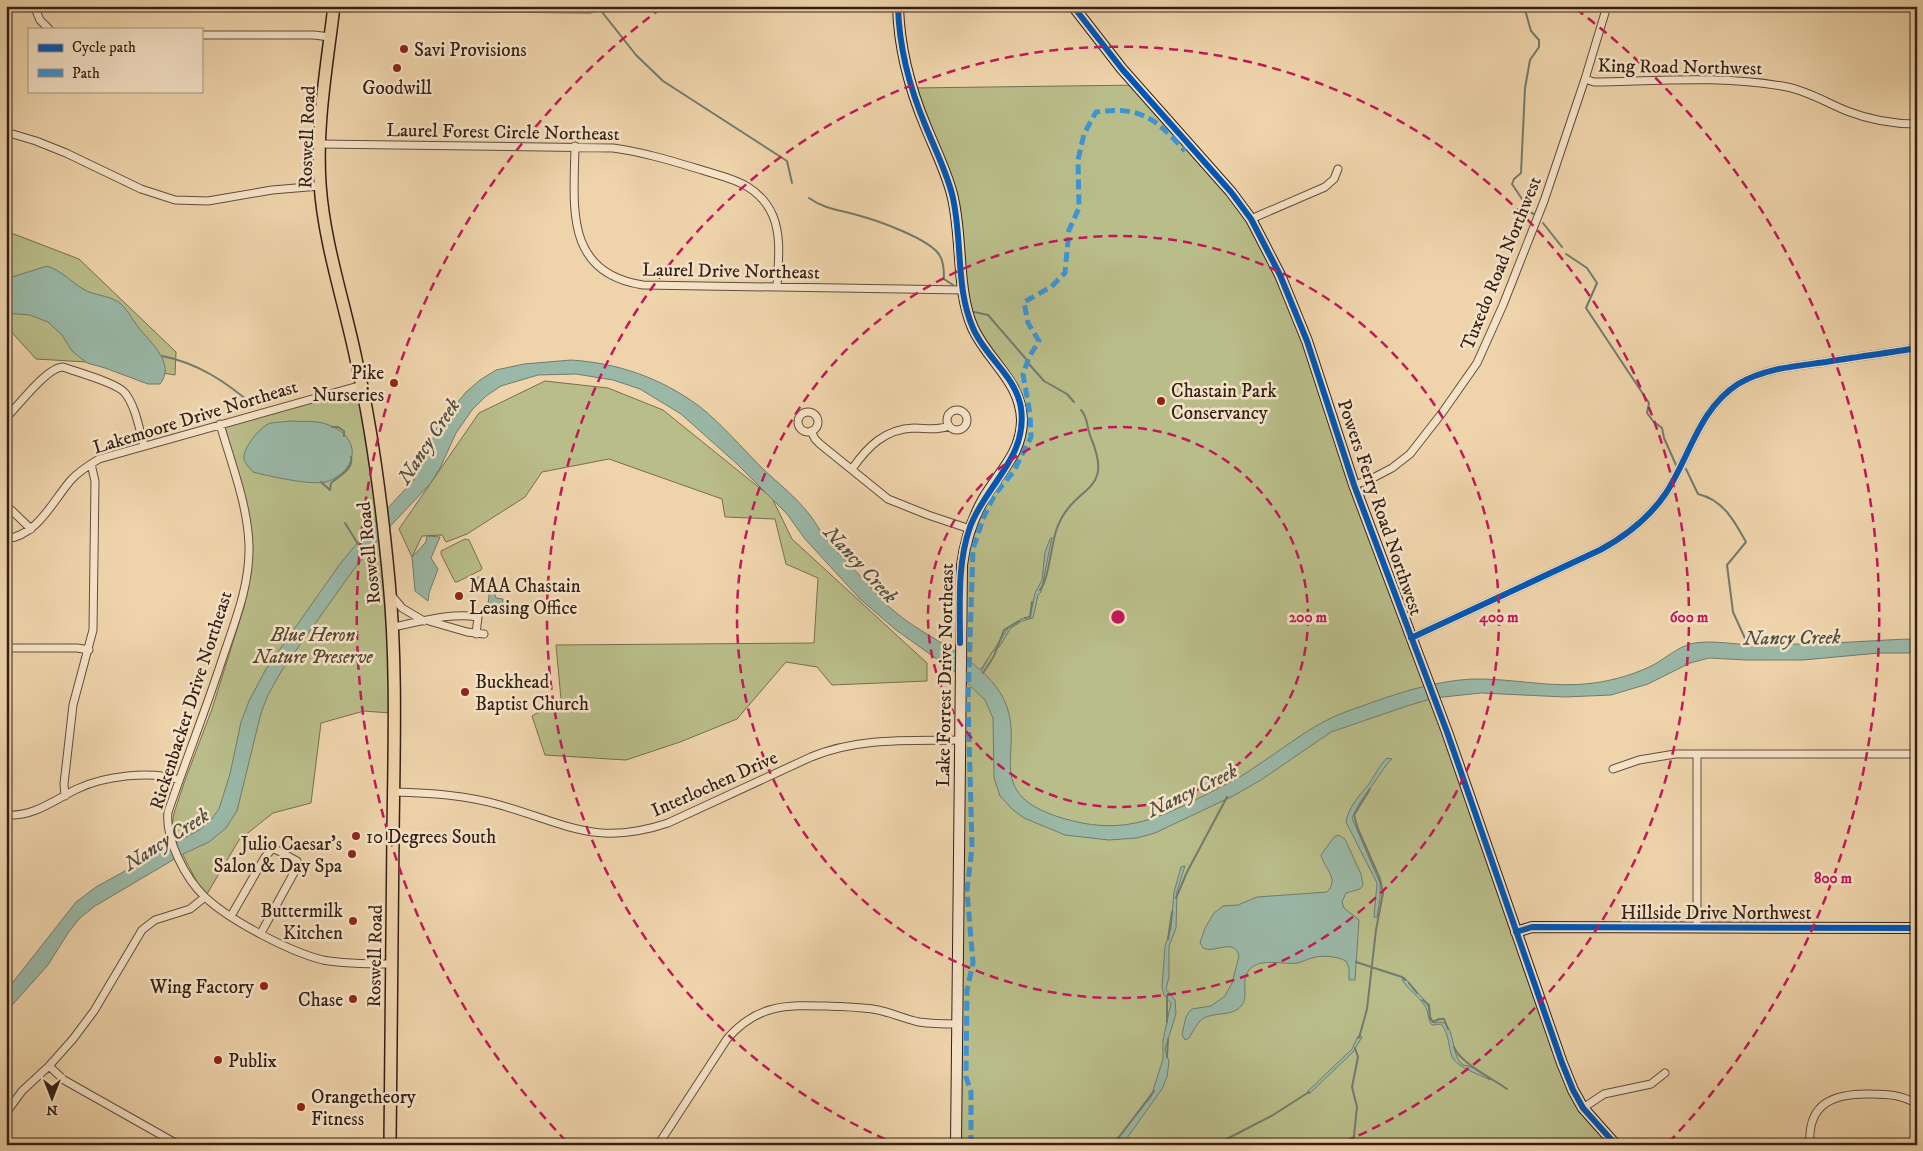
<svg xmlns="http://www.w3.org/2000/svg" width="1923" height="1151" font-family="'IM FELL DW Pica',serif">
<style>
.green{fill:#b9bd89;stroke:#766e50}
.water{fill:#9ab8a7;stroke:#717b6d}
.lines{fill:none;stroke-linecap:round;stroke-linejoin:round}
.stream{stroke:#717b6d;stroke-width:2}
.street-casing{stroke:#634d3b;stroke-width:9}
.secondary-casing{stroke:#342016;stroke-width:12}
.primary-casing{stroke:#342016;stroke-width:14}
.street{stroke:#f5e3c8;stroke-width:7}
.secondary{stroke:#f5e3c8;stroke-width:10}
.primary{stroke:#efd4ab;stroke-width:11}
.quiet{stroke:#3d94d4;stroke-width:5;stroke-dasharray:10 5;stroke-linecap:butt}
.cycleway-casing{stroke:#f5e3c8;stroke-width:9}
.cycleway{stroke:#0057b8;stroke-width:6}
.ring{fill:none;stroke:#c2185b;stroke-width:2.5;stroke-dasharray:9 6}
.poi-dot{fill:#8f2418;stroke:#f5e3c8;stroke-width:2}
.labels{text-anchor:middle;stroke-width:5;stroke-linejoin:round;paint-order:stroke}
.poi-label{font-size:19px;fill:#342016;stroke:#f5e3c8;text-anchor:start}
.street-label{font-size:19px;fill:#342016;stroke:#f5e3c8}
.park-label{font-size:19px;font-style:italic;fill:#554733;stroke:#f5e3c8}
.water-label{font-size:20px;font-style:italic;fill:#534e42;stroke:#f5e3c8}
.centre{fill:#c2185b;stroke:#f5e3c8;stroke-width:2.5}
.ring-label{font-size:15px;text-anchor:middle;font-weight:bold;fill:#c2185b;stroke:#f5e3c8;stroke-width:5;stroke-linejoin:round;paint-order:stroke}
</style>
<rect width="100%" height="100%" fill="#efd4ab"/>
<filter id="stains"><feTurbulence type="fractalNoise" baseFrequency=".004" numOctaves="4"/><feColorMatrix values="0 0 0 0 .2 0 0 0 0 .09 0 0 0 0 .02 0 0 0 .5 -.17"/></filter>
<radialGradient id="worn" r=".72"><stop offset=".6" stop-color="#630" stop-opacity="0"/><stop offset="1" stop-color="#630" stop-opacity=".3"/></radialGradient>
<!-- green -->
<path class="green" d="M1141 85 1248 213 1287 280 1384 562 1564 1068 1585 1104 1614 1145H955L967 527 1024 434 1023 399 977 334 966 302 955 199 912 88Z
M6 231 79 259 176 352 175 375 104 363 36 359 6 326Z
M545 381 608 388 663 410 772 498 792 539 927 663V681L832 685 817 667 786 662 737 719 680 742 626 760 545 755 532 716 561 699 556 645 814 643 818 578 786 564 775 519 725 517 722 499 609 459 542 472 525 497 467 534 446 542 442 535 422 536 412 557 399 529 479 413Z
M358 389 369 444 389 630 390 713 364 711 321 723 311 803 273 813 239 840 207 894 198 884 187 863 175 839 172 824 174 813 184 783 212 709 244 607 251 572 246 502 225 427Z
M465 539 469 540 482 568 481 570 457 582H455L441 554V551Z"/>
<!-- water -->
<path class="water" d="M47 266C65 272 73 285 89 292 100 296 111 296 121 304 128 310 133 321 139 328 151 343 176 364 160 384H148L105 368 87 363 72 351 62 335 48 322 30 315 6 313V279Z
M571 360C618 363 661 378 699 406 722 424 742 448 763 469 778 483 796 497 809 514 816 522 820 532 827 540 839 555 853 568 866 582 875 592 883 603 894 611 927 639 971 653 997 688 1036 742 972 791 1062 818 1118 835 1152 822 1201 797 1221 787 1240 778 1258 765 1287 746 1314 723 1348 711 1387 697 1430 681 1473 679 1513 678 1553 689 1594 683 1615 680 1636 674 1655 664 1667 657 1677 648 1690 644 1711 639 1734 645 1755 645 1787 644 1820 644 1852 642 1874 641 1895 639 1917 639V653H1879L1803 660H1746L1709 658 1690 663 1648 684 1611 695 1565 697 1481 693 1434 698 1407 706 1331 732 1261 780 1233 796 1155 833 1137 838 1109 840 1065 835 1024 818 1013 810 1000 796 994 778 993 718 985 700 958 674 896 630 860 599 805 539 787 514 737 464 681 414 640 389 613 380 576 374 538 375 501 386 486 396 472 410 456 433 440 468 430 484 382 535 354 569 282 670 268 695 261 713 237 811 226 828 209 842 183 854 95 906 80 918 68 933 48 965 6 1012V991L76 902 96 887 199 830 210 821 219 809 230 774 241 722 249 701 266 669 340 564 372 525 413 481 427 456 436 429 448 414 466 392 480 380 496 370 524 364Z
M291 421C303 422 317 420 329 425 360 437 360 468 329 481 315 487 269 476 253 472 250 468 245 464 244 459 242 449 261 425 271 423 277 422 285 422 291 421Z
M427 536 440 537 431 558 438 569 429 593 428 601 415 591 412 557 426 542Z
M1052 537 1041 592 1038 595 1033 618 1022 621 1011 628 999 647 992 652 982 670 981 669 1009 627 1021 619 1030 617 1035 593 1042 580 1045 552 1050 539Z
M482 576 486 584 484 586V590H489L490 593 495 594 496 598 503 599 502 607 497 608 495 604H488L489 596 487 592 479 593 482 584 481 583 477 584 474 579Z
M1387 758 1392 759 1387 764 1359 804 1352 818 1380 883V898L1377 917H1374L1377 883 1346 822C1349 806 1359 796 1369 784 1375 775 1379 766 1387 758Z
M1338 835 1345 839 1361 874 1363 885 1360 889 1346 893 1342 902 1344 908 1359 920 1355 980H1349V968L1346 961C1337 956 1321 955 1312 958 1307 959 1303 962 1297 963 1283 965 1260 957 1249 970 1239 981 1252 999 1238 1009 1227 1017 1208 1011 1199 1022 1195 1027 1192 1033 1189 1038L1185 1040 1182 1034 1186 1017 1189 1012 1192 1009 1211 1006 1225 996 1232 983 1239 956C1234 937 1215 954 1203 948L1200 943 1205 928 1214 913 1223 906 1238 905 1257 897 1327 892C1340 879 1324 868 1321 855L1334 837Z
M1185 866 1177 891 1176 928 1169 946V977L1166 989 1175 1000 1176 1014 1165 1049 1169 1062 1167 1077 1162 1089 1122 1145H1112L1151 1097 1163 1059V1040L1171 1003 1164 995 1162 987 1165 946 1171 928 1174 892 1181 867Z
M1404 977 1426 1002 1429 1008 1430 1020 1435 1023C1456 1015 1450 1056 1462 1064 1465 1066 1470 1066 1473 1068 1479 1071 1485 1075 1490 1079V1080C1479 1074 1454 1067 1451 1054 1448 1043 1449 1034 1441 1024L1432 1025C1427 1019 1429 1012 1425 1006 1419 996 1408 990 1402 980Z
M1358 1036 1362 1037 1353 1052 1309 1094 1308 1091 1352 1049Z"/>
<g class="lines">
<!-- stream -->
<path class="stream" d="M1524 6 1531 31 1539 40V47L1530 60 1525 88 1521 173 1514 179 1512 184 1524 202 1527 211 1534 214
M602 12 636 55 663 81 787 161 792 183
M809 198C824 209 840 210 857 215 876 220 931 239 940 256 944 262 944 272 944 279L953 285
M1543 223 1562 247
M1566 254 1587 268 1597 283 1586 308 1649 403 1647 413 1653 421 1662 428 1664 438 1676 465
M974 312 988 315 1026 359
M162 356C198 363 226 382 253 405
M1029 364 1044 381 1067 394 1074 402
M332 427H338L344 431V436
M1686 469 1698 494C1723 500 1734 520 1746 542L1727 565 1733 612 1748 645
M321 482 330 490
M330 490 331 483C339 476 354 469 351 457
M345 523 358 544
M1040 590C1049 579 1051 544 1057 528 1074 483 1115 495 1091 438 1087 429 1088 417 1081 410
M1025 618 1030 617 1032 602
M983 673 994 656 1004 630 1019 621
M1176 898 1187 872 1227 797
M1168 939 1172 912
M1356 962 1402 977 1405 980
M1409 983 1417 993
M1167 996V1022
M1423 1000 1429 1005 1430 1017 1433 1022 1439 1019H1444L1448 1029
M1359 1038 1367 1009 1376 930 1383 893 1380 879 1358 829 1354 815 1370 789
M1454 1047C1459 1062 1493 1079 1507 1089
M1167 1057 1168 1039
M1113 1145 1154 1091
M1215 1145 1273 1115 1309 1092
M1353 1145 1357 1107 1352 1087 1358 1057 1355 1048"/>
<defs>
<path id="street" d="M34 6 40 20 49 29
M334 7 589 9 602 6
M201 35H314L330 37
M1585 79 1594 82C1657 81 1724 75 1787 87 1808 91 1827 103 1847 111 1870 120 1892 124 1917 124
M6 132 36 141 66 153 141 189 175 200 208 201 272 190 320 186
M319 144 613 148C643 152 672 161 702 170 717 175 734 178 748 187 759 194 768 204 773 216 782 238 778 264 777 287
M575 146C574 207 564 273 643 285L964 290
M1251 219 1325 187 1334 179 1338 169
M947 420a10 10 0 1 1 20 0a10 10 0 1 1-20 0Z
M798 422a10 10 0 1 1 20 0a10 10 0 1 1-20 0Z
M6 418C18 406 47 367 63 367 76 372 118 383 125 393 136 407 139 429 144 445
M220 424C231 463 248 505 249 546 250 585 235 621 223 657 206 709 186 760 168 812 165 839 185 878 205 897 229 920 290 952 323 960 345 964 368 964 391 964
M811 431 815 439 820 444 888 499 928 515 970 529
M852 469C868 446 885 429 914 428 926 428 937 431 949 426
M1354 485 1369 480 1392 468 1410 454 1442 413 1477 363 1503 305 1544 201 1585 79 1607 6
M6 505 31 529
M6 539C38 535 52 502 71 480 79 471 89 465 99 459L362 385
M392 596 402 608 424 621
M429 621 467 632 484 634
M393 627C419 622 451 612 478 617L476 634
M1411 638 1600 550C1626 536 1649 518 1666 493 1690 456 1699 409 1738 384 1765 368 1797 366 1826 362 1856 357 1887 353 1917 348
M6 648H77L89 650
M1697 754V927
M1613 769 1639 760 1675 754H1917
M394 792C430 793 465 795 500 805 567 824 596 847 668 823L811 757C858 737 910 741 960 740
M65 796 64 784 73 705 93 630 95 481 91 464
M6 815C34 817 54 800 77 789 104 776 151 770 179 780
M231 916 265 857 273 848 297 861 296 869 261 933
M49 1066 64 1080 179 1145
M1583 1108 1604 1094 1651 1084 1665 1073
M6 1113 22 1091 49 1066 73 1039 94 1011 142 930 155 920 190 909 205 897
M658 1145 727 1039C757 1004 786 1005 828 1006 845 1007 862 1007 878 1010 892 1013 905 1019 919 1022 932 1024 945 1024 957 1024
M1810 1145C1807 1102 1835 1093 1872 1094 1888 1094 1902 1095 1917 1104"/>
<path id="secondary" d="M898 6C899 48 910 89 926 127 935 149 946 171 952 194 963 236 956 290 973 328 988 361 1021 381 1022 420 1022 454 998 473 983 500 972 520 965 542 962 565L956 1145
M1073 6 1122 69 1231 192 1251 219 1280 275 1307 341 1354 485 1447 732 1562 1063 1573 1090 1583 1108 1616 1145
M1516 932 1532 927 1917 928"/>
<path id="primary" d="M334 6C327 65 316 125 320 184 324 243 344 301 356 359 373 432 382 506 389 581 397 664 394 750 393 834 392 937 391 1041 390 1145"/>
</defs>
<!-- street casing -->
<use href="#street" class="street-casing"/>
<!-- secondary casing -->
<use href="#secondary" class="secondary-casing"/>
<!-- primary casing -->
<use href="#primary" class="primary-casing"/>
<!-- street -->
<use href="#street" class="street"/>
<!-- secondary -->
<use href="#secondary" class="secondary"/>
<!-- primary -->
<use href="#primary" class="primary"/>
<!-- quiet -->
<path class="quiet" d="M971 1145V1092L966 1077 967 990 973 963 967 891 972 847 968 700 973 549 983 519 989 506 995 494 1014 471 1031 437 1030 414 1023 374 1029 357 1039 341 1028 323 1024 302 1051 287 1065 273 1069 230 1079 208 1078 160 1084 134 1096 112C1141 106 1155 118 1185 151"/>
<defs>
<path id="cycleway" d="M898 6C899 48 910 89 926 127 935 149 946 171 952 194 963 237 955 288 973 328 985 357 1016 376 1021 408 1028 458 986 484 970 527 957 564 960 605 960 643
M1073 6 1122 69 1231 192 1251 219 1280 275 1307 341 1354 485 1447 732 1562 1063 1573 1090 1583 1108 1616 1145
M1411 638 1600 550C1626 536 1649 518 1666 493 1690 456 1699 409 1738 384 1765 368 1797 366 1826 362 1856 357 1887 353 1917 348
M1516 932 1532 927 1917 928"/>
</defs>
<!-- cycleway casing -->
<use href="#cycleway" class="cycleway-casing"/>
<!-- cycleway -->
<use href="#cycleway" class="cycleway"/>
</g>
<!-- distance rings -->
<g class="ring">
<circle cx="1118" cy="617" r="190"/>
<circle cx="1118" cy="617" r="381"/>
<path d="M899 1145A571 571 0 1 1 1337 1145"/>
<path d="M566 1141A761 761 0 0 1 660 9M1576 9A761 761 0 0 1 1670 1141"/>
</g>
<!-- markers -->
<g class="poi-dot">
<circle cx="404" cy="49" r="5"/>
<circle cx="397" cy="68" r="5"/>
<circle cx="394" cy="383" r="5"/>
<circle cx="1161" cy="401" r="5"/>
<circle cx="459" cy="596" r="5"/>
<circle cx="465" cy="692" r="5"/>
<circle cx="356" cy="836" r="5"/>
<circle cx="352" cy="854" r="5"/>
<circle cx="353" cy="921" r="5"/>
<circle cx="264" cy="986" r="5"/>
<circle cx="353" cy="999" r="5"/>
<circle cx="218" cy="1060" r="5"/>
<circle cx="301" cy="1107" r="5"/>
</g>
<g class="labels">
<!-- poi labels -->
<g class="poi-label">
<text x="414" y="56">Savi Provisions</text>
<text x="397" y="94" text-anchor="middle">Goodwill</text>
<text x="384" y="379" text-anchor="end">Pike<tspan x="384" dy="22">Nurseries</tspan></text>
<text x="1171" y="397">Chastain Park<tspan x="1171" dy="22">Conservancy</tspan></text>
<text x="469" y="592">MAA Chastain<tspan x="469" dy="22">Leasing Office</tspan></text>
<text x="475" y="688">Buckhead<tspan x="475" dy="22">Baptist Church</tspan></text>
<text x="366" y="843">10 Degrees South</text>
<text x="342" y="850" text-anchor="end">Julio Caesar’s<tspan x="342" dy="22">Salon &amp; Day Spa</tspan></text>
<text x="343" y="917" text-anchor="end">Buttermilk<tspan x="343" dy="22">Kitchen</tspan></text>
<text x="254" y="993" text-anchor="end">Wing Factory</text>
<text x="343" y="1006" text-anchor="end">Chase</text>
<text x="228" y="1067">Publix</text>
<text x="311" y="1103">Orangetheory<tspan x="311" dy="22">Fitness</tspan></text>
</g>
<!-- street labels -->
<g class="street-label">
<text transform="translate(1680 66) rotate(1)" y="7">King Road Northwest</text>
<text transform="translate(503 131) rotate(1)" y="7">Laurel Forest Circle Northeast</text>
<text transform="translate(306 137) rotate(-88)" y="7">Roswell Road</text>
<text transform="translate(1500 263) rotate(-68)" y="7">Tuxedo Road Northwest</text>
<text transform="translate(731 270) rotate(1)" y="7">Laurel Drive Northeast</text>
<text transform="translate(195 416) rotate(-17)" y="7">Lakemoore Drive Northeast</text>
<text transform="translate(1381 507) rotate(71)" y="7">Powers Ferry Road Northwest</text>
<text transform="translate(368 553) rotate(-96)" y="7">Roswell Road</text>
<text transform="translate(944 675) rotate(-89)" y="7">Lake Forrest Drive Northeast</text>
<text transform="translate(190 700) rotate(-72)" y="7">Rickenbacker Drive Northeast</text>
<text transform="translate(714 783) rotate(-24)" y="7">Interlochen Drive</text>
<text x="1716" y="919">Hillside Drive Northwest</text>
<text transform="translate(374 956) rotate(-89)" y="7">Roswell Road</text>
</g>
<!-- park labels -->
<g class="park-label">
<text x="313" y="641">Blue Heron<tspan x="313" dy="22">Nature Preserve</tspan></text>
</g>
<!-- water labels -->
<g class="water-label">
<text transform="translate(428 441) rotate(-57)" y="7">Nancy Creek</text>
<text transform="translate(861 564) rotate(47)" y="7">Nancy Creek</text>
<text transform="translate(1792 637) rotate(-1)" y="7">Nancy Creek</text>
<text transform="translate(1192 790) rotate(-26)" y="7">Nancy Creek</text>
<text transform="translate(166 839) rotate(-33)" y="7">Nancy Creek</text>
</g>
</g>
<circle cx="1118" cy="617" r="8" class="centre"/>
<g class="ring-label">
<text x="1308" y="622">200 m</text>
<text x="1499" y="622">400 m</text>
<text x="1689" y="622">600 m</text>
<text x="1833" y="883">800 m</text>
</g>
<!-- margin -->
<rect width="1923" height="1151" fill="none" stroke="#efd4ab" stroke-width="25"/>
<rect x="8" y="8" width="1908" height="1136" fill="none" stroke="#342016" stroke-width="2.5"/>
<rect x="12" y="12" width="1898" height="1126" fill="none" stroke="#342016"/>
<!-- legend -->
<rect x="28" y="28" width="175" height="65" fill="#f5e3c8" stroke="#a89581"/>
<rect x="38" y="44" width="25" height="8" fill="#0057b8" stroke="#a89581"/>
<text x="72" y="52" font-size="15" fill="#342016">Cycle path</text>
<rect x="38" y="69" width="25" height="8" fill="#3d94d4" stroke="#a89581"/>
<text x="72" y="78" font-size="15" fill="#342016">Path</text>
<!-- north arrow -->
<g transform="translate(52 1098) rotate(180)" stroke="#f5e3c8" stroke-width="4" paint-order="stroke">
<path d="M0-4L9 19L0 12L-9 19Z" fill="#342016"/>
<text y="-8" font-size="14" font-weight="bold" text-anchor="middle" fill="#342016">N</text>
</g>
<rect width="100%" height="100%" filter="url(#stains)"/>
<rect width="100%" height="100%" fill="url(#worn)"/>
</svg>
